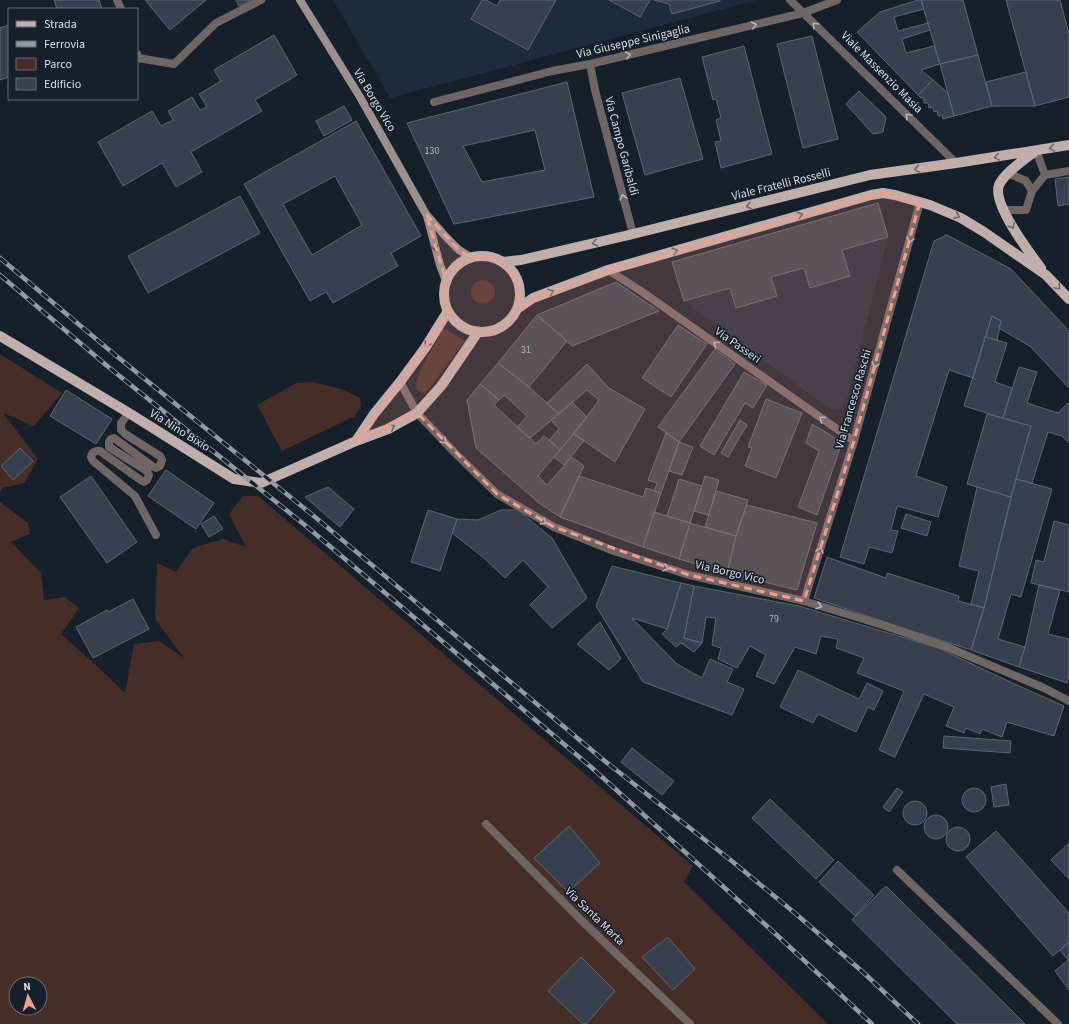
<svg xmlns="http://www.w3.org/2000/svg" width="1069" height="1024" font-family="'Source Sans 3',sans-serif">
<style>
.built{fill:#1d2b3a}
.green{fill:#472d28;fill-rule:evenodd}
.building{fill:#36414d;stroke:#5a6673;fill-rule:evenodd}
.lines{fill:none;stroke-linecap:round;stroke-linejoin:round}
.lane{stroke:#6f6664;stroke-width:8}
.street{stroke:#6f6664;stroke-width:8}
.secondary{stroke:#9c8f8c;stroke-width:8}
.primary{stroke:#c0aeab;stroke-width:10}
.rail-casing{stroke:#9199a1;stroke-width:4.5}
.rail{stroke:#16202b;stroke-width:3;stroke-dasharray:9;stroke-linecap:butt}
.oneway{stroke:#b3b5b8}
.oneway2{stroke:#6b676b}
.oneway3{stroke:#4c4c52}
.marked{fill:#f49d8d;fill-opacity:0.2;stroke:#f49d8d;stroke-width:3;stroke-dasharray:8 5;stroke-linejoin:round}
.labels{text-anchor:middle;stroke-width:3.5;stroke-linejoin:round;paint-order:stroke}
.number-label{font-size:10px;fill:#b0b8c0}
.street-label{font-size:12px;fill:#d8dfe6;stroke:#16202b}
</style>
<rect width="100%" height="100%" fill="#16202b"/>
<!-- built -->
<path class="built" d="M333 0H482L471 19 528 50 556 0H609L640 17 650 0H654L669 4 672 14 720 1V0H757L390 98Z
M878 203 888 237 846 402 840 409 834 410 826 406 684 301 672 262Z"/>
<!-- green -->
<path class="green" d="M471 292a12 12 0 1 1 24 0a12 12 0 1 1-24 0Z
M443 328 465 341 425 394 417 390 416 384 419 373Z
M0 354 62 393 34 426 3 413 38 459 24 483 2 488 0 492Z
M313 382 342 389 360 398 361 406 355 416 282 451 257 405 296 383Z
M243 496H258L693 866 684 882 828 1024H0V502L28 523 30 534 11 542 41 573 44 600 65 597 79 608 61 634 98 667 125 693 134 644 159 641 184 658 155 619 157 563 176 572 193 548 223 539 246 547 229 514ZM16 984H40V1008H16Z"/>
<!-- building -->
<path class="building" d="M54 0H99L102 9H57Z
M145 0H206L170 30Z
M236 0H251L239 6Z
M482 0H486L497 6 500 0H556L528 50 471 19Z
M609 0H650L640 17Z
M654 0H720V1L672 14 669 4Z
M918 0H921L924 9 894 17 898 31 928 23 930 30 902 39 906 53 934 46 940 64 921 70 933 80 918 95 857 32 880 12Z
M921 0H963L978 55 940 64Z
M1006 0H1060L1069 34V97L1035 106Z
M9 25V77L0 80V28Z
M274 35 297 75 255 100 262 111 191 152 202 172 176 187 162 163 123 186 98 142 152 111 161 126 173 120 168 111 192 97 200 110 207 107 199 94 221 81 214 70Z
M812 36 838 139 803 148 777 44Z
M744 46 772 154 721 168 715 142 721 141 716 120 721 118 716 99 713 100 702 57Z
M978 55 992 106 954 116 940 64Z
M1026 72 1035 106H992L986 82Z
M680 78 703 159 645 175 622 93Z
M933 80 948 93 954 116 943 119 942 115 938 116 937 111 934 112 933 107 929 108 928 103H924V98H921L918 95Z
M567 82 594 197 454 224 407 123ZM535 130 545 170 482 182 463 146Z
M859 91 886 117 883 132 873 134 846 104Z
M344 106 352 120 324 136 316 121Z
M356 121 421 236 391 253 398 266 333 303 326 292 310 301 244 184ZM335 176 362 225 312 255 283 204Z
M1069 177V204L1058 206 1055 179Z
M240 196 260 233 148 293 128 256Z
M878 203 888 237 842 250 850 276 810 288 804 268 771 277 777 296 736 308 730 288 684 301 672 262Z
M947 235 1011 269 1069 331V388L1031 347 999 328 1001 321 992 316 973 378 949 370 916 476 947 487 938 517 897 506 891 530 898 531 892 553 869 547 864 564 840 557 934 241Z
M616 282 659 311 572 346 537 315Z
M537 315 567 341 529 387 498 363Z
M992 316 1001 321 997 340 985 337Z
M678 325 707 344 671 397 642 378Z
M985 337 1007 343 995 382 1012 388 1003 418 964 406Z
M715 349 735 364 679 442 658 427Z
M498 363 529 387 559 414 530 438 517 427 527 416 504 395 499 400 480 384Z
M587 364 609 388 645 409 615 462 574 434 599 400 587 390 559 414 547 403Z
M1019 367 1037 372 1027 403 1058 413 1068 403 1069 405V443L1062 436 1048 432 1032 483 1016 479 1031 426 1003 418Z
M744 372 767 385 753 408 745 403 714 455 700 446Z
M480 384 499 400 494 405 536 444 544 436 560 450 538 476 547 485 572 457 584 466 560 517 539 503 476 448 467 400Z
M66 390 112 419 96 444 50 416Z
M766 399 802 413 776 478 745 466 752 448 748 447Z
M572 402 587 417 560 450 549 440 559 429 551 420Z
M987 414 1031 426 1011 497 967 484Z
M740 420 747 425 728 457 721 453Z
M812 424 842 442 817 515 798 507 819 451 806 443Z
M666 433 679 442 661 493 654 491 657 483 648 480Z
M574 434 584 441 564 465 554 457Z
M679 442 693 447 682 475 669 471Z
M20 448 33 461 13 480 1 466Z
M166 470 214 503 196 529 148 496Z
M91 476 137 542 107 563 60 497Z
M579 476 643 497 646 488 661 493 643 547 560 517Z
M705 476 719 480 709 515 694 511Z
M679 479 702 486 690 523 667 516Z
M1016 479 1052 489 1021 597 1011 594 998 639 1025 647 1019 667 971 650 984 608Z
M328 487 354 509 340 527 305 497Z
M977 487 1011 497 984 608 971 604 979 571 959 566Z
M716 491 748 500 736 536 705 527Z
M747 505 817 523 797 590 727 573 736 536Z
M428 510 457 519 440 571 411 562Z
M501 510H518L552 538 587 598 552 628 530 605 548 587 523 560 505 578 484 558 452 533 457 519 478 520Z
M654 512 690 523 679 559 643 547Z
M906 514 931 522 927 536 901 528Z
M214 516 223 529 209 537 201 524Z
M1054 521 1069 525V592L1031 583 1036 560 1044 562Z
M690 523 736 536 727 573 679 559Z
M827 557 886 578 887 573 959 596 958 601 984 608 971 650 891 624 814 598Z
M612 566 681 583 667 629 632 618 677 664 702 678 710 659 733 669 727 682 744 689 732 715 643 682 596 606Z
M681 583 694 586 684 638 702 643 694 652 681 643 676 647 662 634 667 629Z
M1039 585 1060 590 1048 634 1069 639V676L1067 683 1019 667 1025 647Z
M694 586 799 606 938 648 1019 686 1064 706 1054 736 1007 722 1002 737 982 729 980 734 966 728 964 733 946 726 954 707 924 694 895 757 879 750 904 691 857 673 864 658 836 648 838 639 821 636 816 654 795 647 774 684 756 676 766 655 750 646 737 668 718 659 721 648 712 645 716 618 706 617 702 643 684 638Z
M133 599 149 629 93 658 76 627 107 610 108 612Z
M600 622 621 659 609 670 577 644Z
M798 670 859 699 867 683 883 691 874 710 868 707 856 732 818 714 813 723 780 707Z
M944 736 1011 741 1010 753 943 748Z
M632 748 674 781 662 795 621 762Z
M1006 784 1009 805 994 807 991 787Z
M897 788 903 792 889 812 883 807Z
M962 800a12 12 0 1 1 24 0a12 12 0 1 1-24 0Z
M770 799 834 860 816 879 752 818Z
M903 813a12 12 0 1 1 24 0a12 12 0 1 1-24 0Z
M924 827a12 12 0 1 1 24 0a12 12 0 1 1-24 0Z
M569 826 600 863 568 892 534 858Z
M946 839a12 12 0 1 1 24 0a12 12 0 1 1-24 0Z
M996 831 1069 913V942L1053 956 966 857Z
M1069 843V879L1051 860Z
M838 861 874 895 855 916 819 882Z
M886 886 1025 1024H957L852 920Z
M668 937 695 969 673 990 642 957Z
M1069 942V990L1055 971 1068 960 1060 950Z
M581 957 615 991 586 1024H583L548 991Z"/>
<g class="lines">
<!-- lane -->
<path class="lane" d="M434 102 552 71 590 64
M1036 150 1045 175 1069 171
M1008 173 1026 181 1032 191
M1003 210H1026L1032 191 1045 175
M897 870 1058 1024"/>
<!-- street -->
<path class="street" d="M117 0 121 9
M790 0 956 163
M137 54 138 58 174 64 216 23 261 0
M633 234 595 90 590 64 803 13 837 0
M608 270 641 291 854 441
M400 382 417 413 456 454 497 494 554 527 614 551 689 575 804 601 879 624 947 647 1044 688 1069 701
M129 413 121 423V430L125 434 160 456 162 460 160 466 156 468 152 466 114 438 111 439 109 442V447L147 471 149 475 147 480 144 482 142 481 100 451C96 450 92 452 91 457L93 461 135 496 156 535
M804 601 854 441 920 202
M486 824 580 919 690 1024"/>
<!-- secondary -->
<path class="secondary" d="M300 0 360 97 426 214 446 237 459 250 472 258
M427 216 440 265 446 281"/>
<!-- primary -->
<path class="primary" d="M1034 152C1024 160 1004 173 999 185 992 204 1029 252 1041 268
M444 294a38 38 0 1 1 76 0a38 38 0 1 1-76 0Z
M502 262 521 260 633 234 870 175 956 163 1069 145
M517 309 533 298 608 270 871 195 883 193 895 195 930 205 961 218 984 232 1046 275 1069 299
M0 336 129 413 234 479 261 483 356 441 388 429 417 413 442 385 478 332
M356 441 374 414 400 382 425 348 448 311"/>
<defs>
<path id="rail" d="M0 258 114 354 315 517 601 758 733 862 796 914 864 973 918 1024
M0 275 106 365 306 526 591 767 779 937 872 1024"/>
</defs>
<!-- rail casing -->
<use href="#rail" class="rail-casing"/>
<!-- rail -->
<use href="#rail" class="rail"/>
</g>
<!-- one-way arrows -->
<defs><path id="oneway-chevron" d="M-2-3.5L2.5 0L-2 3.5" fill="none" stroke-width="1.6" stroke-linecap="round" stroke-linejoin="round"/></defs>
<g class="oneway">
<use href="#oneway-chevron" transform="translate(754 25) rotate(-13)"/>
<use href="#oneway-chevron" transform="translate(815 25) rotate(-135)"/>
<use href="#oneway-chevron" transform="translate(628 55) rotate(-13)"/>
<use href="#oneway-chevron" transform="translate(908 116) rotate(-135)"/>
<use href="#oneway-chevron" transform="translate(623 197) rotate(-105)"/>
<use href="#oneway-chevron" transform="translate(910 240) rotate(106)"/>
<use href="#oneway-chevron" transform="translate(716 344) rotate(-145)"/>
<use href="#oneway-chevron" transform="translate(875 365) rotate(106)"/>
<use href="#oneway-chevron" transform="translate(822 419) rotate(-145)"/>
<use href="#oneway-chevron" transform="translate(444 441) rotate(47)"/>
<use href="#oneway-chevron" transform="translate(544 522) rotate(30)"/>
<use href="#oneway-chevron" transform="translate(820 550) rotate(-73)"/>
<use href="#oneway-chevron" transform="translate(666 568) rotate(18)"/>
<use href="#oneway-chevron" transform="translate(819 606) rotate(17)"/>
</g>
<g class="oneway2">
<use href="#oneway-chevron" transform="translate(1052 148) rotate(171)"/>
<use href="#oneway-chevron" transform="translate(997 157) rotate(171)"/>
<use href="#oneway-chevron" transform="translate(917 169) rotate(172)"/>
<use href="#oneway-chevron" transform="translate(749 206) rotate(166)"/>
<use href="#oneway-chevron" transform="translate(800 215) rotate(-16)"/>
<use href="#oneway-chevron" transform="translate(957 216) rotate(24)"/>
<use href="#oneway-chevron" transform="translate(1012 226) rotate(60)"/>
<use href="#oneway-chevron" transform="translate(595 243) rotate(167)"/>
<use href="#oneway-chevron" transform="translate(675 251) rotate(-16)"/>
<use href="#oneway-chevron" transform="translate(1058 287) rotate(47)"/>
<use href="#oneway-chevron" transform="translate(551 292) rotate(-21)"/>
<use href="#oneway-chevron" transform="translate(427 344) rotate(122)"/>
<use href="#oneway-chevron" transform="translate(392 427) rotate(-27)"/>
</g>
<use class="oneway3" href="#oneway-chevron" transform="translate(435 248) rotate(74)"/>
<!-- marked area -->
<path class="marked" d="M883 193 920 202 854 441 804 601 689 575 554 527 497 494 417 413 356 441 425 348 448 311 444 291 446 281 426 214 459 250 472 258 482 256 502 262 518 283 521 306 533 298 608 270 871 195Z"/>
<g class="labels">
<!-- number labels -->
<g class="number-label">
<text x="432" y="154">130</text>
<text x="526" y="353">31</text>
<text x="774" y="622">79</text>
</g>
<!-- street labels -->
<g class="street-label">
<text transform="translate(633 41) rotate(-13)" y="4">Via Giuseppe Sinigaglia</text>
<text transform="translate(882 72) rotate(45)" y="4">Viale Massenzio Masia</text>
<text transform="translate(375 100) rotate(59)" y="4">Via Borgo Vico</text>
<text transform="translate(622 146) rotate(75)" y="4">Via Campo Garibaldi</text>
<text transform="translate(781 184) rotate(-14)" y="4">Viale Fratelli Rosselli</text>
<text transform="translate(738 345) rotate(35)" y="4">Via Passeri</text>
<text transform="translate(853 399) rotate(-74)" y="4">Via Francesco Raschi</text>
<text transform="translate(180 430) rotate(32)" y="4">Via Nino Bixio</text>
<text transform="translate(730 572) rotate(13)" y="4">Via Borgo Vico</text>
<text transform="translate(595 916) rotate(44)" y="4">Via Santa Marta</text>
</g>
</g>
<!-- legend -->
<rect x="8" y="8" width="130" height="92" fill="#16202b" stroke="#646c76"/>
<rect x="16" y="21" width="20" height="6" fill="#c0aeab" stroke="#646c76"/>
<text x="44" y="28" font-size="12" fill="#d8dfe6">Strada</text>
<rect x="16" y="41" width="20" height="6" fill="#9199a1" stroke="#646c76"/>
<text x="44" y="48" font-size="12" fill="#d8dfe6">Ferrovia</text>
<rect x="16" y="58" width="20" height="12" fill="#472d28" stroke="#646c76"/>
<text x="44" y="68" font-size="12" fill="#d8dfe6">Parco</text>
<rect x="16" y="78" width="20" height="12" fill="#36414d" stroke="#646c76"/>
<text x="44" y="88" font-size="12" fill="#d8dfe6">Edificio</text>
<!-- north arrow -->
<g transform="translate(28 996) rotate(354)"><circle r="19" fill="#16202b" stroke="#646c76"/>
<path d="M0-3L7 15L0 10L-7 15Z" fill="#f49d8d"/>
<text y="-6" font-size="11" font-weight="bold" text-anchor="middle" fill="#d8dfe6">N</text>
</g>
</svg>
